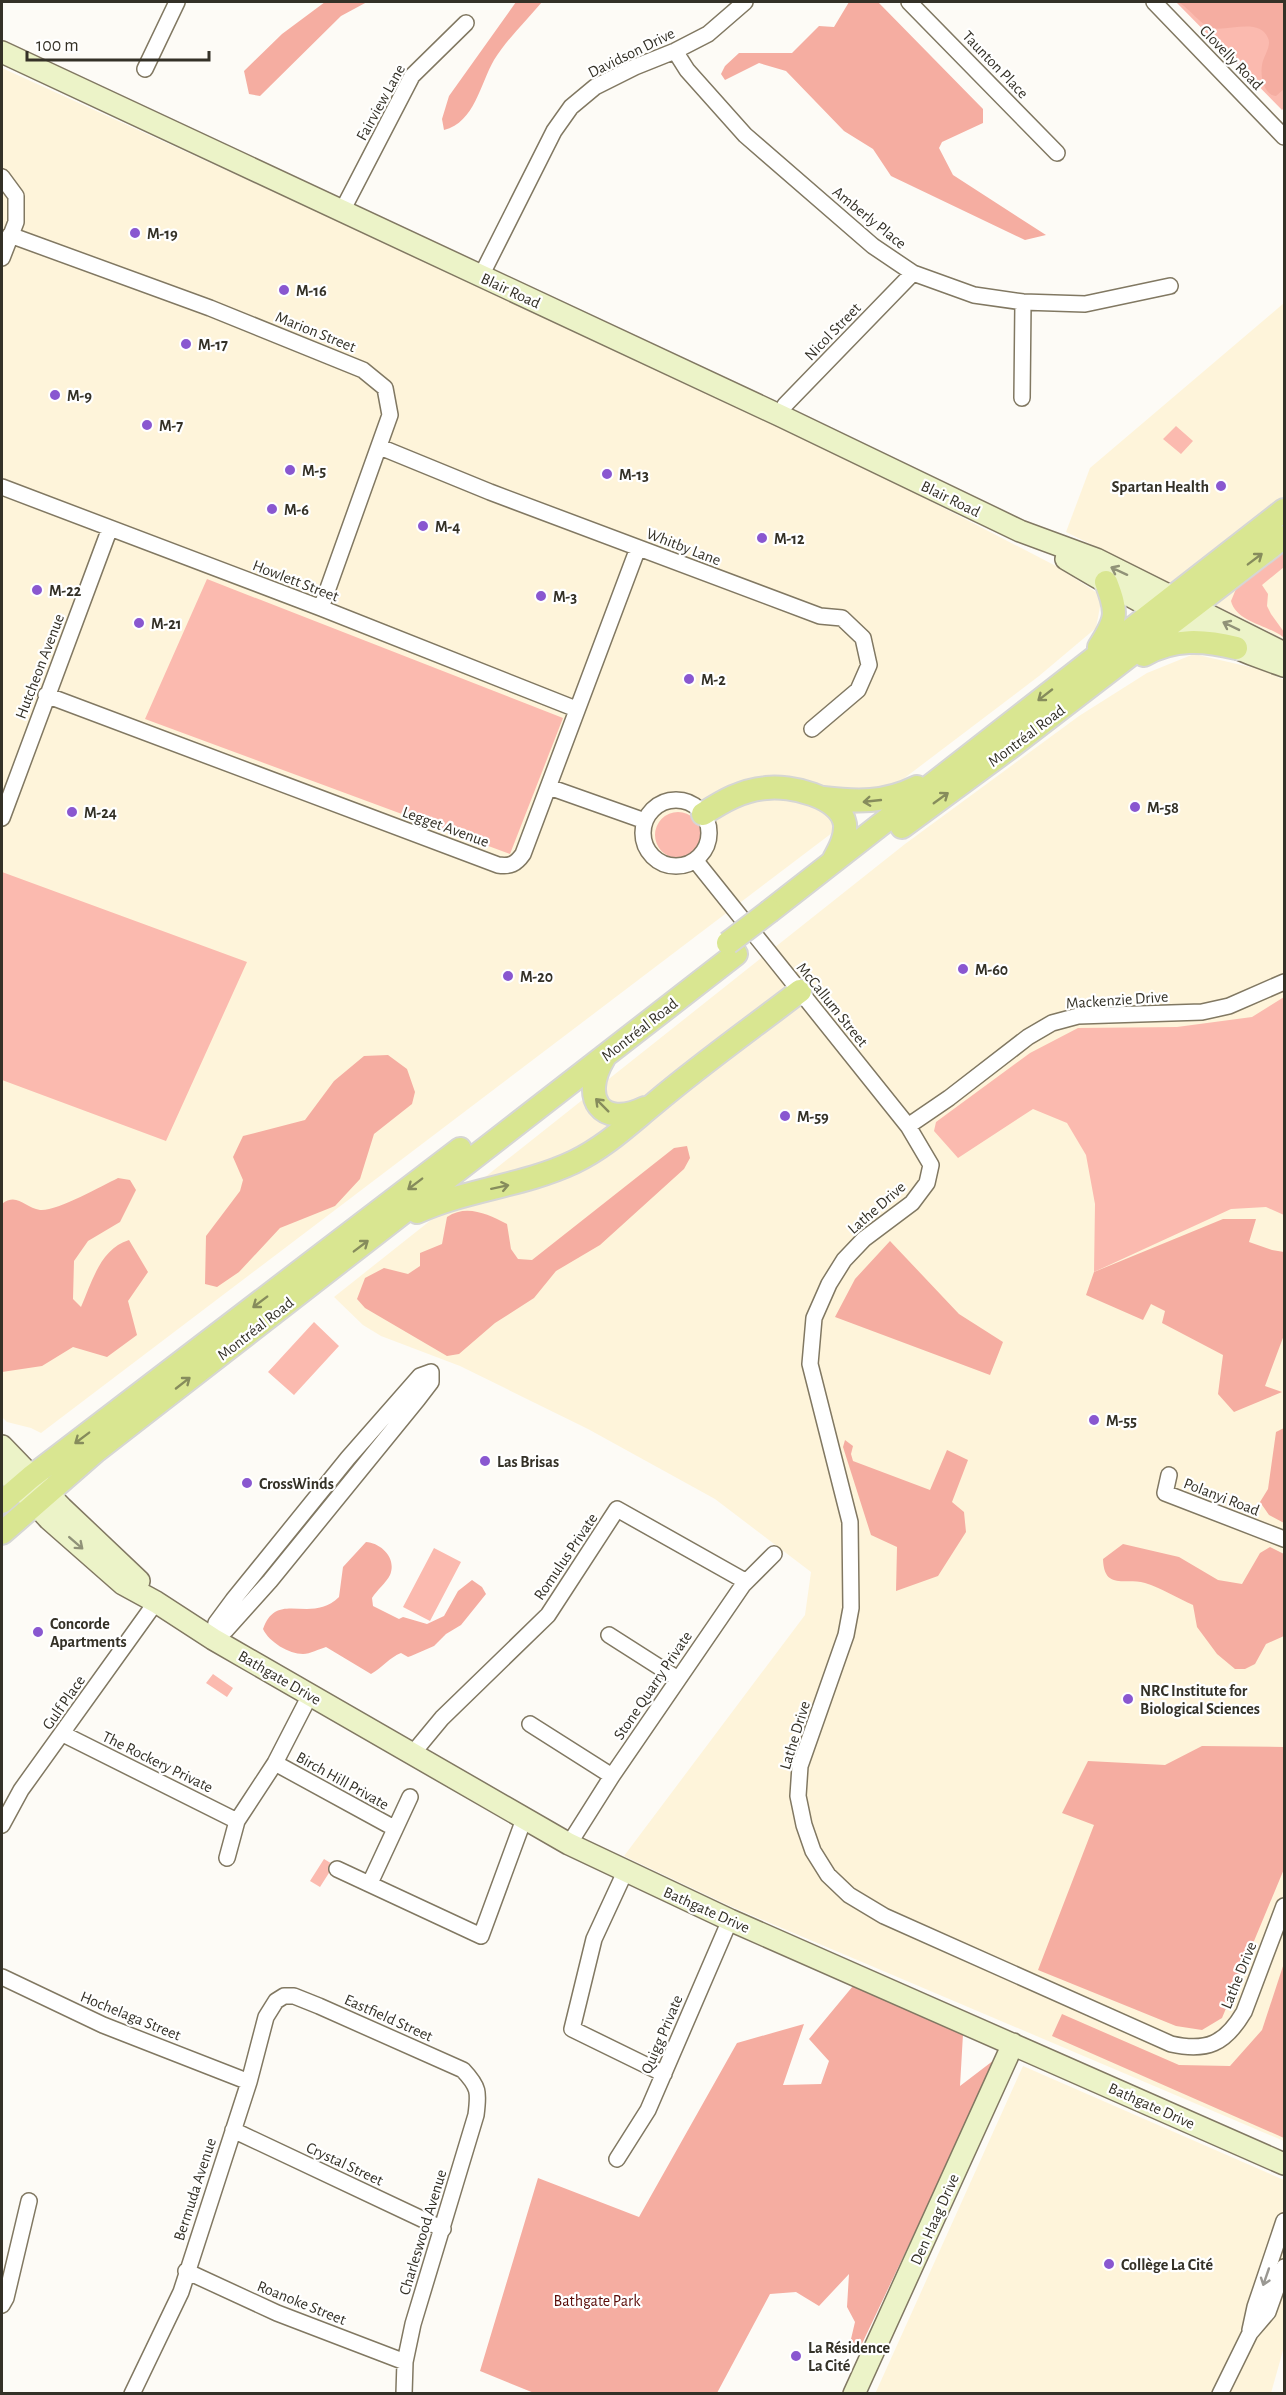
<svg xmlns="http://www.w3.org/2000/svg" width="1286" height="2395" font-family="'Alegreya Sans',sans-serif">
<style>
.built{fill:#fef4da}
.green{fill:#fbbaaf}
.forest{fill:#f5ada1}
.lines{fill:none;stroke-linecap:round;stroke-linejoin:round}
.street-casing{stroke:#817862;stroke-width:18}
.secondary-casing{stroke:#817862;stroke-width:24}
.primary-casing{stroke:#d6d6d4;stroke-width:26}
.street{stroke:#fff;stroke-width:15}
.secondary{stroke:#ecf3c8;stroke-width:21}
.primary{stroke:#d9e691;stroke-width:22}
.primary-bridge-casing{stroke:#d6d6d4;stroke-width:26;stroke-linecap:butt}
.primary-bridge{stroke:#d9e691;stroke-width:22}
.oneway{stroke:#868c5c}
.oneway2{stroke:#909278}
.oneway3{stroke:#9a9893}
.poi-dot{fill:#8957d0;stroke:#fff;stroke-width:2}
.labels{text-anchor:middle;stroke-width:4.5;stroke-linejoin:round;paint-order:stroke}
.street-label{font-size:16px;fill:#343127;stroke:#fff}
.poi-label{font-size:16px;font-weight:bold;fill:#343127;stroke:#fff;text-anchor:start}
.park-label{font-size:16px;fill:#5a0b07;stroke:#fff}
</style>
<rect width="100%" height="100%" fill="#fdfbf6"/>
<!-- built -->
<path class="built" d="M2 68 764 415 1054 565 1102 596 1096 628 1039 676 41 1433 31 1428 7 1422 2 1417Z
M1284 303V639L1066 532 1090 468Z
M1194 654 1263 670 1284 680V2141L730 1906 624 1856 805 1615 811 1572 715 1499 588 1429 460 1366 381 1336 363 1325 334 1297 905 844 1079 716 1147 673Z
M1023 2066 1284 2180V2347L1271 2393 875 2394Z"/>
<!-- green -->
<path class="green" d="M1176 2H1284V108L1282 110Z
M1176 426 1193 441 1181 454 1163 439Z
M1284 552V567L1262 585 1268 594 1267 606 1271 614 1284 632 1283 637C1268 625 1236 622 1231 601L1236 589Z
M207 579 563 718 510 854 145 719Z
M655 835a23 23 0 1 1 46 0a23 23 0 1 1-46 0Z
M2 872 247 962 166 1141 2 1080Z
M1284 997V1215L1266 1207 1231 1209 1094 1272 1095 1204 1086 1155 1067 1123 1033 1109 958 1158 934 1131 936 1122 1030 1053 1078 1028 1177 1027 1252 1017Z
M314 1322 339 1346 294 1395 268 1372Z
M434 1548 461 1562 430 1621 403 1607Z
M213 1674 233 1688 227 1697 206 1683Z
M324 1859 334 1865 320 1887 310 1881Z"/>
<!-- forest -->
<path class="forest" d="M325 2H367L341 16 260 96 249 94 244 71 282 34Z
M516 2H542C527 20 507 39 494 60 480 84 475 122 444 130L442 119 449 96Z
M849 2H878L983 109V123L942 142 939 148 953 175 1046 235 1025 240 891 176 873 149 844 131 786 71 759 63 725 80 721 74 725 66 739 53H792L819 26 834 27Z
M1178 2H1284V89L1276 96C1264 95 1260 76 1262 65 1263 57 1272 46 1268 38 1259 17 1228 32 1211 28 1201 25 1189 8 1178 2Z
M388 1055 407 1069 415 1092 412 1104 374 1134 360 1179 335 1206 280 1228 239 1272 217 1287 205 1284 206 1236 240 1191 243 1180 233 1157 243 1136 305 1120 334 1081 364 1056Z
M687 1146 690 1158 684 1169 600 1245 556 1271 534 1298 495 1323 459 1354 447 1356 365 1308 357 1299 365 1278 384 1268 408 1274 420 1266V1253L442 1244 447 1217C467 1204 487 1214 507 1224L511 1249 518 1259 532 1260 674 1148Z
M118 1178 130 1180 136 1190 120 1222 88 1241 74 1261 73 1299 81 1307C92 1282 100 1249 129 1240L148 1272 128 1301 137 1335 107 1357 73 1347 42 1366 2 1372V1204C17 1192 25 1208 40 1210 55 1212 102 1186 118 1178Z
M1223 1219H1256L1249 1242 1272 1250 1284 1252V1335L1265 1386 1282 1392 1234 1412 1218 1394 1223 1355 1162 1323 1165 1311 1151 1304 1143 1320 1086 1295 1094 1272Z
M890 1241 959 1314 1003 1342 990 1375 835 1317 855 1279Z
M1284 1428V1523L1269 1515 1260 1502 1268 1489 1276 1432Z
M845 1440 853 1446 851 1454 853 1461 930 1490 947 1450 968 1460 952 1502 964 1512 966 1532 938 1576 896 1591 897 1547 871 1535 843 1447Z
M366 1542C381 1543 397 1558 390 1575 386 1583 377 1590 372 1598L373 1606 399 1619 403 1617 427 1624 444 1616 458 1591 472 1580 482 1587 486 1594 461 1625 446 1634 434 1646 411 1656 408 1657 401 1653C390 1657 382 1668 371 1674L326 1647C319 1649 310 1654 303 1654 289 1654 269 1642 263 1629 277 1589 310 1625 339 1597L343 1567Z
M1123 1544 1179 1557 1218 1580 1242 1584 1260 1553 1270 1547 1284 1554V1636L1266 1644 1255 1664 1245 1669H1235L1217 1654 1197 1627 1193 1605C1177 1598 1161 1588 1145 1583 1125 1577 1104 1591 1103 1559Z
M1202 1746 1284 1747V1869L1222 2018 1202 2030 1176 2026 1038 1970 1094 1825 1062 1813 1088 1761 1165 1765Z
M1284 1963V2138L1052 2036 1062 2014 1179 2065 1230 2066 1262 2030Z
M853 1986 963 2034 960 2086 998 2057 859 2350 851 2339 855 2322 847 2307 849 2274 819 2306 796 2292 770 2294 717 2393H534L480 2371 538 2178 639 2217 737 2043 804 2024 783 2085 821 2084 829 2061 809 2039Z"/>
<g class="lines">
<defs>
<path id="street" d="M909 2 1057 153
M1154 2 1284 137
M675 51 687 70 745 135 873 246 913 273 974 295 1023 302 1085 304 1170 286
M145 69 177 2
M2 177 16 196V222L2 258
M342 211 412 76 466 23
M10 235 210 308 363 370 385 388 390 415 321 608
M481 276 554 131 571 107 595 87 635 67 675 51 708 34 745 2
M1022 398 1023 302
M781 416 785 405 913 273
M380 447 490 492 820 616 842 618 863 638 869 665 858 690 812 729
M2 487 321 608 576 709
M46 695 498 865C510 867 516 864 523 854L638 548
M549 787 645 821
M643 833a33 33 0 1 1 66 0a33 33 0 1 1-66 0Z
M2 818 110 528
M695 860 908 1126 931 1165 927 1183 912 1203 864 1239 844 1260 829 1284 814 1318 810 1364 850 1522 851 1608 846 1635 800 1766 798 1796 804 1825 813 1851 828 1875 849 1895 884 1916 1171 2044C1207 2052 1225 2044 1244 2012L1284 1906
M908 1126 949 1098 1028 1037 1052 1023 1078 1016 1202 1012 1229 1006 1284 982
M431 1372V1382L418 1399 270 1581 226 1630 213 1639 216 1623 233 1600 348 1458 420 1376Z
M1169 1475 1165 1493 1284 1539
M609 1635 678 1679
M530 1724 612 1776
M63 1734 237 1821
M413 1753 442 1718 548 1615 617 1509 745 1581
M275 1763 394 1828
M2 1825 21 1790 156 1602
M569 1844 612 1776 743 1585 774 1554
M227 1858 237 1821 275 1763 310 1695
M337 1869 481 1936 524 1819
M625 1872 594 1939 572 2029 664 2074
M370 1883 410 1797
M2 1977 103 2025 249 2082
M233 2130 443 2229
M617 2159 648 2110 730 1920
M186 2271 277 2313 405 2362
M2 2305 6 2298 29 2201
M1250 2330 1255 2307 1284 2221
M132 2394 181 2292 249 2082 266 2017 276 2001 284 1996H294L319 2006 463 2070C479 2087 479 2092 476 2115L413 2324 405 2362 404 2394
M1220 2394 1250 2333 1268 2312 1284 2267"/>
<path id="secondary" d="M2 52 781 416 1020 531 1096 559 1284 653
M1066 559C1135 600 1208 641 1284 666
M2 1446 62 1508 139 1581
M2 1468 49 1519 123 1584 156 1602 213 1639 569 1844 730 1920 1284 2164
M854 2394 1013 2044"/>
<path id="primary" d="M1099 647C1117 619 1118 613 1106 582
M1144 655C1174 638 1204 640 1236 648
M823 798C857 802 885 803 917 787
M703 814C723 801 742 790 766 788 790 785 840 796 845 824 846 837 840 848 834 859
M902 827 1012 746 1284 537
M770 911 1284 510
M604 1058C580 1098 601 1129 645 1108
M417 1212C468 1189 523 1186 574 1162 605 1147 628 1125 655 1103 701 1064 752 1028 800 991
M2 1502 31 1477 460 1149
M2 1533 96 1451 736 954"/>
</defs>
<!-- street casing -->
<use href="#street" class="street-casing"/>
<!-- secondary casing -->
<use href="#secondary" class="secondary-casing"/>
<!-- primary casing -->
<use href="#primary" class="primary-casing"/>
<!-- street -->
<use href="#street" class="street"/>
<!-- secondary -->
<use href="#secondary" class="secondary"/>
<!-- primary -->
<use href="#primary" class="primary"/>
<defs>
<path id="primary-bridge" d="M728 943 770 911"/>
</defs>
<!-- primary-bridge casing -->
<use href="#primary-bridge" class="primary-bridge-casing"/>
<!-- primary-bridge -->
<use href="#primary-bridge" class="primary-bridge"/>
</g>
<!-- one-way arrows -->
<defs><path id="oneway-shaft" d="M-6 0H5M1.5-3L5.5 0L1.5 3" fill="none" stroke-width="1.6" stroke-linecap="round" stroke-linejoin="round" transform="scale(1.5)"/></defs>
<g class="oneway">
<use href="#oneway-shaft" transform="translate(1255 559) rotate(-37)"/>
<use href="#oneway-shaft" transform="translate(1045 695) rotate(142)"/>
<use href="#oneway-shaft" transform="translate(941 798) rotate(-36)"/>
<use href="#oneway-shaft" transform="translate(872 801) rotate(174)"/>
<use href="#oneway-shaft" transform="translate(602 1105) rotate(-135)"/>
<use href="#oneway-shaft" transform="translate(415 1184) rotate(143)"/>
<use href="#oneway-shaft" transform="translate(500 1187) rotate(-12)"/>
<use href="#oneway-shaft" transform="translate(361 1246) rotate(-37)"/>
<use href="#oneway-shaft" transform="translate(260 1302) rotate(143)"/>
<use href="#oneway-shaft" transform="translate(183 1383) rotate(-38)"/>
<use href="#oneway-shaft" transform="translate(82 1438) rotate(143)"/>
</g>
<g class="oneway2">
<use href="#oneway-shaft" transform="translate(1119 571) rotate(-155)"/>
<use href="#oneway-shaft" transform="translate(1231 626) rotate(-154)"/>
<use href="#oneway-shaft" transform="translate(76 1543) rotate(41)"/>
</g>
<use class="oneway3" href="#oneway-shaft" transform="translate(1266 2277) rotate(109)"/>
<!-- markers -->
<g class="poi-dot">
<circle cx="135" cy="233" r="6"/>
<circle cx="284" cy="290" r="6"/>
<circle cx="186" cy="344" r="6"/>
<circle cx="55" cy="395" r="6"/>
<circle cx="147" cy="425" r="6"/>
<circle cx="290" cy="470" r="6"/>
<circle cx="607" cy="474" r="6"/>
<circle cx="1221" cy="486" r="6"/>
<circle cx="272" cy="509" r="6"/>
<circle cx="423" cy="526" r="6"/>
<circle cx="762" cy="538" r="6"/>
<circle cx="37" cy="590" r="6"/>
<circle cx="541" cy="596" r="6"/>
<circle cx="139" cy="623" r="6"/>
<circle cx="689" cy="679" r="6"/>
<circle cx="1135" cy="807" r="6"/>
<circle cx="72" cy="812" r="6"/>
<circle cx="963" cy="969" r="6"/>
<circle cx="508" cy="976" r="6"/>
<circle cx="785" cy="1116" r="6"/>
<circle cx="1094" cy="1420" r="6"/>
<circle cx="485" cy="1461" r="6"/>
<circle cx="247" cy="1483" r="6"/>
<circle cx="38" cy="1632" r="6"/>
<circle cx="1128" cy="1699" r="6"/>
<circle cx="1109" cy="2264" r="6"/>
<circle cx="796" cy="2356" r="6"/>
</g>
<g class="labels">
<!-- street labels -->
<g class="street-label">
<text transform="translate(631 52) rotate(-26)" y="6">Davidson Drive</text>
<text transform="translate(1232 57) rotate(46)" y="6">Clovelly Road</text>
<text transform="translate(996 64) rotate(46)" y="6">Taunton Place</text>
<text transform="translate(380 102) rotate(-61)" y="6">Fairview Lane</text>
<text transform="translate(870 217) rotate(39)" y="6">Amberly Place</text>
<text transform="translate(511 290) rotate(25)" y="6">Blair Road</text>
<text transform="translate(316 331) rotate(22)" y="6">Marion Street</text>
<text transform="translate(832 331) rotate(-46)" y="6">Nicol Street</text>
<text transform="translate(951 498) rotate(26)" y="6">Blair Road</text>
<text transform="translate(684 546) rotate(21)" y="6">Whitby Lane</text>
<text transform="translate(296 580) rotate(21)" y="6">Howlett Street</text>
<text transform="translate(39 666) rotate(-69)" y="6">Hutcheon Avenue</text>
<text transform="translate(1026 735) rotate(-37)" y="6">Montréal Road</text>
<text transform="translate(446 826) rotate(20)" y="6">Legget Avenue</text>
<text transform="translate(1117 999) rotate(-4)" y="6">Mackenzie Drive</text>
<text transform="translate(833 1004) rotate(51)" y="6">McCallum Street</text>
<text transform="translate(639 1029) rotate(-38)" y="6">Montréal Road</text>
<text transform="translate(876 1207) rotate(-41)" y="6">Lathe Drive</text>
<text transform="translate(255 1328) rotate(-38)" y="6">Montréal Road</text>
<text transform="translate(1222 1496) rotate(21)" y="6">Polanyi Road</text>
<text transform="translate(565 1556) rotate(-56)" y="6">Romulus Private</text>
<text transform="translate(280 1677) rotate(30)" y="6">Bathgate Drive</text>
<text transform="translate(652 1685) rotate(-56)" y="6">Stone Quarry Private</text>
<text transform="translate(63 1702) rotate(-55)" y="6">Gulf Place</text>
<text transform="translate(794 1735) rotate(-73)" y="6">Lathe Drive</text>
<text transform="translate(158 1761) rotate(26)" y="6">The Rockery Private</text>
<text transform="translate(343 1780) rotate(29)" y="6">Birch Hill Private</text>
<text transform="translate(707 1909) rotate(24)" y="6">Bathgate Drive</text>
<text transform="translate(1238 1975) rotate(-68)" y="6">Lathe Drive</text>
<text transform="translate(131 2015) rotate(22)" y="6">Hochelaga Street</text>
<text transform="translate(389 2017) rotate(24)" y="6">Eastfield Street</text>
<text transform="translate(661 2034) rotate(-67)" y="6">Quigg Private</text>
<text transform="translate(1152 2105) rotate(24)" y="6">Bathgate Drive</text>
<text transform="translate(345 2163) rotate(25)" y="6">Crystal Street</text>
<text transform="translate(194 2189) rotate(-72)" y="6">Bermuda Avenue</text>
<text transform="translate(934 2219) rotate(-66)" y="6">Den Haag Drive</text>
<text transform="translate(422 2232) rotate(-73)" y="6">Charleswood Avenue</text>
<text transform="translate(302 2302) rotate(22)" y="6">Roanoke Street</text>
</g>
<!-- poi labels -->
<g class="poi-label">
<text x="147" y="239">M-19</text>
<text x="296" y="296">M-16</text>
<text x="198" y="350">M-17</text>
<text x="67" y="401">M-9</text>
<text x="159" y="431">M-7</text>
<text x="302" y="476">M-5</text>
<text x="619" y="480">M-13</text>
<text x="1209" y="492" text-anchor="end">Spartan Health</text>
<text x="284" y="515">M-6</text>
<text x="435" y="532">M-4</text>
<text x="774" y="544">M-12</text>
<text x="49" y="596">M-22</text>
<text x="553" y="602">M-3</text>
<text x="151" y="629">M-21</text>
<text x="701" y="685">M-2</text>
<text x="1147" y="813">M-58</text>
<text x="84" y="818">M-24</text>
<text x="975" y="975">M-60</text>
<text x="520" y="982">M-20</text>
<text x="797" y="1122">M-59</text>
<text x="1106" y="1426">M-55</text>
<text x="497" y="1467">Las Brisas</text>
<text x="259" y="1489">CrossWinds</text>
<text x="50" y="1629">Concorde<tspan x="50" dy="18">Apartments</tspan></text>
<text x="1140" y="1696">NRC Institute for<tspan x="1140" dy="18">Biological Sciences</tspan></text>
<text x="1121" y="2270">Collège La Cité</text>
<text x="808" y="2353">La Résidence<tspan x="808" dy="18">La Cité</tspan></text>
</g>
<!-- park labels -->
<g class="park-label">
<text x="597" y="2306">Bathgate Park</text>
</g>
</g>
<!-- border -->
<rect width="1286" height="2395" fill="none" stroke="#343127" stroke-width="6"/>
<!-- scale -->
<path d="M27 51v9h182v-9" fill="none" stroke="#343127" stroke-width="3"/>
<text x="36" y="51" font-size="18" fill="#343127" stroke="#ffffff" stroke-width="4.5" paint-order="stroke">100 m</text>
</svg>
